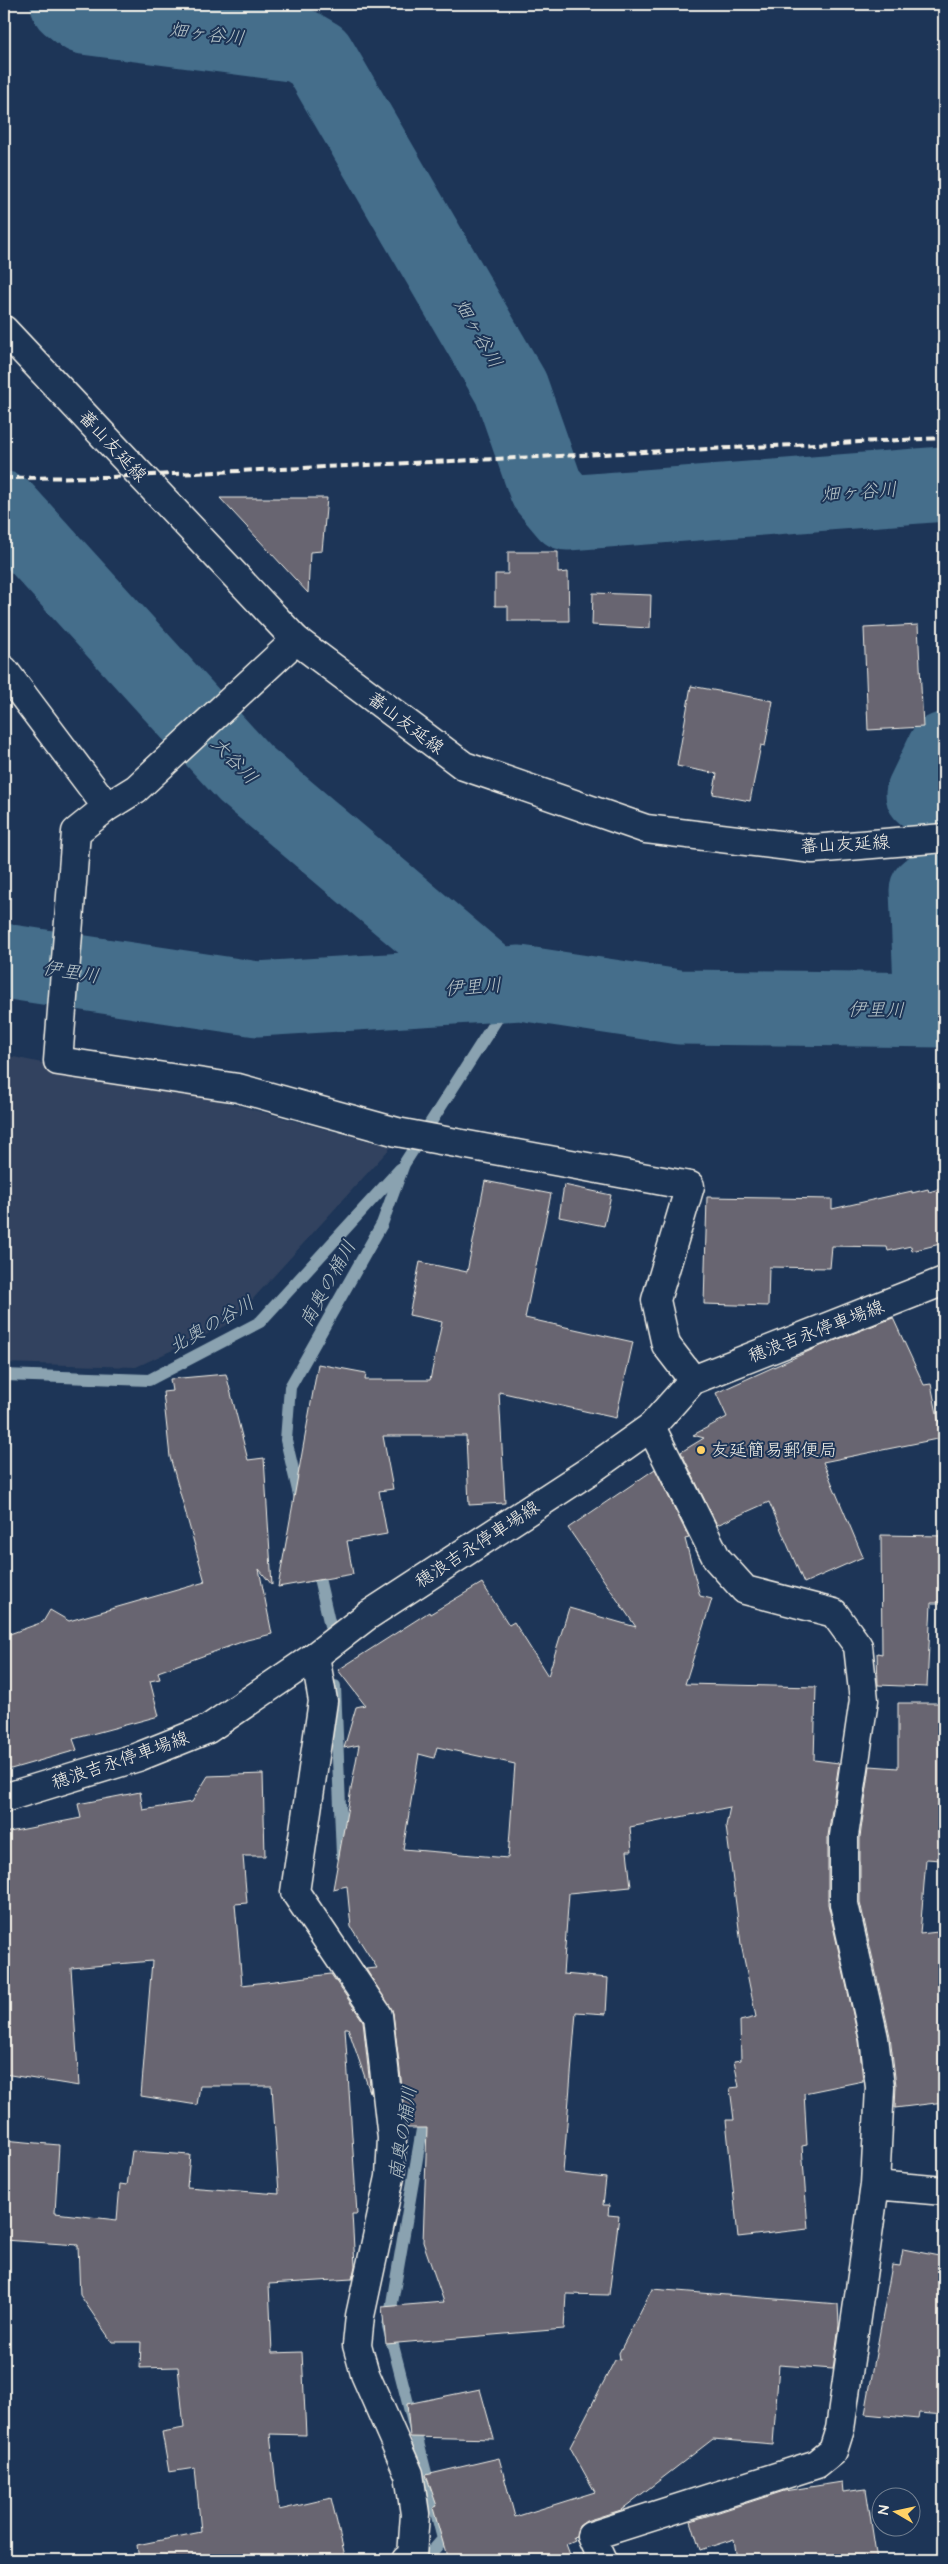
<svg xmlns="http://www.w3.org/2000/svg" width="948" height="2564" font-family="'Architects Daughter','Klee One',sans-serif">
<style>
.built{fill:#33435f}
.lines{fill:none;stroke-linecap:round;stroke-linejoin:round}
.stream{stroke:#8aa2b0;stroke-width:12}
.river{stroke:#446e8b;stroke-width:75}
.building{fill:#676571;stroke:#f4f1e8;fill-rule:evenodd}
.street-casing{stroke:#f4f1e8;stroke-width:31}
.secondary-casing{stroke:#f4f1e8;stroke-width:31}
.street{stroke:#1d3557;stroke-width:28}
.secondary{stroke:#1d3557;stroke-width:28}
.rail{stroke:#f4f1e8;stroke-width:4;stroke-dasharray:8 4;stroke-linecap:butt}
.poi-dot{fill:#ffd166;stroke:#1d3557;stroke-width:2}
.labels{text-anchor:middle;stroke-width:4;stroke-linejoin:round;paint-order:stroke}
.street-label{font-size:18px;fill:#f4f1e8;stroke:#1d3557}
.poi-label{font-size:18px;fill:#f4f1e8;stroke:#1d3557;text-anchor:start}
.water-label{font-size:19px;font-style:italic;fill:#b6c3c7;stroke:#1d3557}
</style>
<rect width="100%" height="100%" fill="#1d3557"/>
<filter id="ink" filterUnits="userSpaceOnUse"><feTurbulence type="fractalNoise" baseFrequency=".02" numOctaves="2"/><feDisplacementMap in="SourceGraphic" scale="10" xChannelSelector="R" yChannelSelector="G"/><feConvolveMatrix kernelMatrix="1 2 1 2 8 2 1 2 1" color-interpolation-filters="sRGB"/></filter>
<g filter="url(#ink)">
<!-- built -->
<path class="built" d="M4 1055 225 1102 391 1147 231 1323 136 1367 4 1363Z"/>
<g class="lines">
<!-- stream -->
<path class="stream" d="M4 1375 149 1380 260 1322 400 1169
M300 1499 286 1440 290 1387 382 1224 404 1164 520 983
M316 1565 331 1630
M335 1686 342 1855
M425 2112 388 2326 443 2539 425 2560"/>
<!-- river -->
<path class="river" d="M68 4 84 17 299 45 318 56 511 388 546 488 567 513 944 484
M4 509 245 774 492 983
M923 794 944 750
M927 890 932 1010
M4 961 257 999 520 983 679 1007 944 1010"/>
</g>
<!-- building -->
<path class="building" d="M220 498H327L322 551 310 552 308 593Z
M508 552H558V573L568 572 569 621H508V606H495V574H508Z
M593 593 651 595 650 628 592 625Z
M918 625 923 727 868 730 864 628Z
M691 686 773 701 765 746 761 745 750 801 713 794 717 774 677 766Z
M485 1181 551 1194 525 1318 633 1342 616 1418 499 1392 505 1503 469 1505 466 1436H383L393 1489 379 1491 387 1534 347 1541 353 1574 278 1587 318 1364 366 1373 365 1380H430L442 1322 409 1315 420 1262 467 1272Z
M564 1185 611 1195 604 1226 559 1217Z
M928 1189 929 1192 939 1189 944 1211V1243L912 1251 911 1246 888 1251 887 1247 832 1246 830 1268 769 1267 768 1306 704 1304 707 1197 832 1199V1209L912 1191V1193Z
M893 1318 924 1385 931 1384 942 1438 823 1462 863 1557 804 1583 769 1502 717 1525 681 1452 704 1438 693 1435 727 1417 716 1393 818 1347Z
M226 1374 248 1460 264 1458 272 1585 259 1569 272 1634 247 1640 158 1672 160 1679 150 1681 159 1716 73 1739 77 1750 4 1771V1636L43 1622 50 1610 69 1621 205 1582 170 1457 163 1392 172 1391 170 1379Z
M655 1469 689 1538 685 1539 700 1596 712 1599 685 1684 816 1687 814 1760 839 1763 828 1836V1904L859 2041 863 2081 804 2093 807 2145 802 2146 808 2229 738 2237 726 2120H734L730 2088 739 2087 734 2061 741 2060 740 2021 756 2017 741 1944 726 1826 730 1807 630 1827 632 1851H627L631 1887 569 1893 563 1974 608 1978 606 2014 576 2012 563 2173 606 2178 603 2205H609L608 2215 619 2216 609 2295 566 2294 564 2329 386 2344 382 2307 444 2302 423 2242 427 2128H407L393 2013 366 1969 377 1968 351 1927 347 1886 333 1889 359 1745 344 1748 356 1707 365 1705 338 1670 429 1612 430 1614 482 1583 509 1625 514 1622 548 1676 569 1608 636 1627 568 1528ZM437 1747 515 1764 508 1858 403 1849 419 1754 434 1758Z
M881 1535 944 1536V1603H931L927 1687 878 1685 877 1653 882 1654Z
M898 1703H944V1830L942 1860 926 1859 920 1934 938 1932 939 1951H944V2102L895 2108 896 2085 890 2036 860 1902V1837L870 1766 898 1768Z
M263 1774 265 1856H243L247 1903 235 1904 242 1985 331 1974 363 2021 371 2095 348 2028H345L357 2214H352L355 2266 352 2279 269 2284 272 2353 302 2352 306 2435 270 2434 279 2510 331 2498 346 2560H139L137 2545 201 2532 195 2468 169 2472 162 2432 184 2428 178 2367 140 2368 141 2342H112L80 2295 78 2245 4 2240V2140L59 2145 55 2213 117 2220 120 2184 127 2185 132 2151 190 2155 187 2187 279 2194 272 2086H200L197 2105 141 2096 152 1961 71 1968 79 2086 4 2074V1833L81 1818 78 1804 140 1792 143 1810 192 1802 208 1776Z
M903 2249 944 2257V2415L919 2413 918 2419 865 2414 892 2265 900 2266Z
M652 2289 838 2304 839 2325 833 2369 779 2365 773 2444 713 2439 621 2510 586 2521 579 2526 576 2536 573 2537 575 2540 566 2544 572 2560H448L433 2508 437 2506 426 2475 499 2458 515 2517 595 2492 570 2447 615 2360 620 2359 619 2353Z
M480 2389 494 2439 410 2437 407 2404Z
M842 2482 843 2492 866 2489 877 2560H737L734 2539 700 2550 691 2521 784 2491Z"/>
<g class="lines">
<defs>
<path id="street" d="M296 640 136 789 107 807 76 832 58 1061 238 1088 397 1132 690 1186 656 1300 666 1345 693 1380
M4 670 107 807
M315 1656 323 1701 295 1892 378 2015 392 2138 390 2177 360 2316 357 2345 365 2374 409 2474 415 2514 412 2556 406 2560
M875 2185 944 2191
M602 2560 591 2536 817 2464 833 2451 840 2429 875 2185 880 2087 874 2038 844 1904V1836L864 1700 858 1646 834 1613 745 1590 717 1559 651 1427"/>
<path id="secondary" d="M4 330 296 640 464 766 646 829 813 849 944 838
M4 1798 138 1757 208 1729 315 1656 367 1616 589 1471 651 1427 693 1380 944 1281"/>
</defs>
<!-- street casing -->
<use href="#street" class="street-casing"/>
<!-- secondary casing -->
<use href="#secondary" class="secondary-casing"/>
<!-- street -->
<use href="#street" class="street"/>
<!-- secondary -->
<use href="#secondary" class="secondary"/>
<!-- rail -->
<path class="rail" d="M4 478 110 477 944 438"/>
</g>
</g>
<!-- markers -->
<circle class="poi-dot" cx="701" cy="1450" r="5"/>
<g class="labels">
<!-- street labels -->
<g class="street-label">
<text transform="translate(113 446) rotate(47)" y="6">蕃山友延線</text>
<text transform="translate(406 723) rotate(37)" y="6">蕃山友延線</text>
<text transform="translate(845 844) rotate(-3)" y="6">蕃山友延線</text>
<text transform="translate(816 1331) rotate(-21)" y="6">穂浪吉永停車場線</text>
<text transform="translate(477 1544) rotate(-33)" y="6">穂浪吉永停車場線</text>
<text transform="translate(120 1760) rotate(-19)" y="6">穂浪吉永停車場線</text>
</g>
<!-- poi labels -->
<g class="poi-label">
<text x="711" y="1456">友延簡易郵便局</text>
</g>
<!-- water labels -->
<g class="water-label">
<text transform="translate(207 33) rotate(7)" y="7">畑ヶ谷川</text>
<text transform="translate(479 333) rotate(60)" y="7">畑ヶ谷川</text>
<text transform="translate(859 491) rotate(-4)" y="7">畑ヶ谷川</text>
<text transform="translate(235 760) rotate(46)" y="7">大谷川</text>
<text transform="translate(71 971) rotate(9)" y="7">伊里川</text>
<text transform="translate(473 986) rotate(-4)" y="7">伊里川</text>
<text transform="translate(876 1009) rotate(1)" y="7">伊里川</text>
<text transform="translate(327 1283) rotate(-61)" y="7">南奥の桶川</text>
<text transform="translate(211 1324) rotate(-30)" y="7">北奥の谷川</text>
<text transform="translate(402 2133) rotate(-81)" y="7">南奥の桶川</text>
</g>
</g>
<!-- margin -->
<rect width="948" height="2564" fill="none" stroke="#1d3557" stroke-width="20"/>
<rect x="10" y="10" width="928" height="2544" fill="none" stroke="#f4f1e8" stroke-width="2" filter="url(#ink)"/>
<!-- north arrow -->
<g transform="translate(896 2512) rotate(279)"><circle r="24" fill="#1d3557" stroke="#738091"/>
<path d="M0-4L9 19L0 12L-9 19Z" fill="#ffd166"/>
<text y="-8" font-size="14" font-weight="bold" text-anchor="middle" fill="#f4f1e8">N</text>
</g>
</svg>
